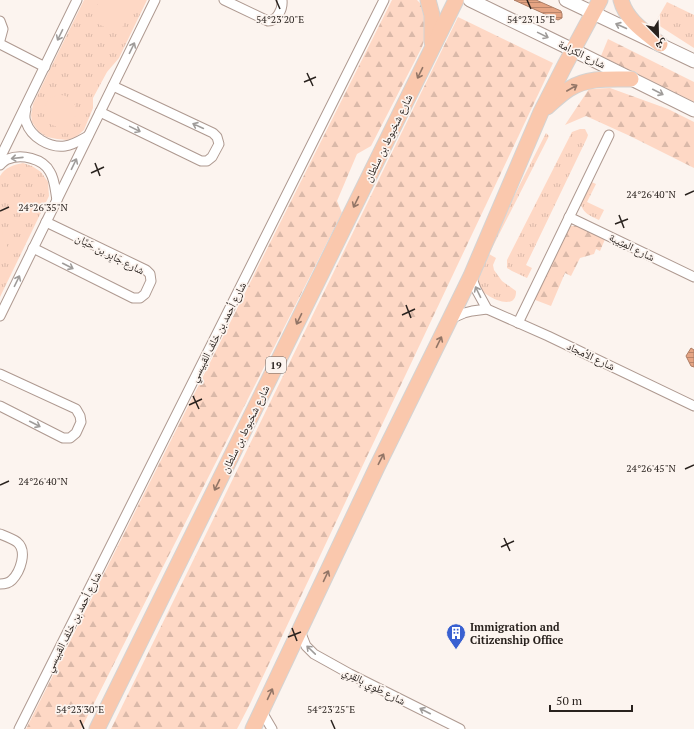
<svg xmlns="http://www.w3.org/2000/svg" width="694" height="729" viewBox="0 0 694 729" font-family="'PT Serif','Noto Naskh Arabic',serif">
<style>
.grass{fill:url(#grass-tufts)}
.forest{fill:url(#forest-firs)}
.pitch{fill:#fed8c5}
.water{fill:url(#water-rules);stroke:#ad7d65}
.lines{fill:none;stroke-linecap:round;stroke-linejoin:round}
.minor-casing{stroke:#ae9990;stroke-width:11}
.secondary-casing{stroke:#ae9990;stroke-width:15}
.primary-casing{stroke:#d4d3d2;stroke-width:17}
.minor{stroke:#fff;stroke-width:9}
.secondary{stroke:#fff;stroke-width:13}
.primary{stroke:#fac8ad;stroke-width:15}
.oneway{stroke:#9f9c9a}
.oneway2{stroke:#927566}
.ticks{fill:none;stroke:#29221e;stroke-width:1.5}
.labels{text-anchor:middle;stroke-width:3.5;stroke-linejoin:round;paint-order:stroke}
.shield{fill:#fcf4ef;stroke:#68615d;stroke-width:1}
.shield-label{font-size:10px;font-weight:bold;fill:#29221e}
.street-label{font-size:11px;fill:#29221e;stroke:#fcf4ef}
.poi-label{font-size:11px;font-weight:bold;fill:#29221e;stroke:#fcf4ef;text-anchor:start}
.ticks-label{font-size:10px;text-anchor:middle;fill:#29221e;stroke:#fcf4ef;stroke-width:3.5;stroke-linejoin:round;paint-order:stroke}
</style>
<defs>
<pattern id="grass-tufts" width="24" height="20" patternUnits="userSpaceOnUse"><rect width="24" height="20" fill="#fed8c5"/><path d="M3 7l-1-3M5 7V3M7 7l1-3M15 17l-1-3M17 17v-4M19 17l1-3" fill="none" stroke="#dab9a9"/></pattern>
<pattern id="forest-firs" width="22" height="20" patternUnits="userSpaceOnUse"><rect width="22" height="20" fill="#fed8c5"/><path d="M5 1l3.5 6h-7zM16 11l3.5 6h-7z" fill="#dab9a9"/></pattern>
<pattern id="water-rules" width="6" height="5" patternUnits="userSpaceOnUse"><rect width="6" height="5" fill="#e5a483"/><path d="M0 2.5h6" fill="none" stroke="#ba856b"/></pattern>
</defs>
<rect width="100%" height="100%" fill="#fcf4ef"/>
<g class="grass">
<polygon points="84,0 147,0 119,58 107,72 93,98 93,108 84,130 76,137 67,140 57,139 47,137 38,131 32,122 31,115 33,104"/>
<polygon points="667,2 694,15 694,48 655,23"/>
<polygon points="580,129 585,129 588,135 587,138 526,265 532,268 527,278 512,271 507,268 507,260 572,132"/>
<path d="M546,133L549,136L489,254L496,258L493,265L494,270L502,281L516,291C517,315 478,294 476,282C475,278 477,273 477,269Z"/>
<path d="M23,163L32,166L41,172L48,182L49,196L0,297V176C5,167 14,165 23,163Z"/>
<path d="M587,180L596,184L587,202L604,210L599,220C587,214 584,214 579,200Z"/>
</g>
<g class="forest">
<polygon points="392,0 417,0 426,9 429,24 422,47 371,146 357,154 337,201 342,213 81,729 26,729"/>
<polygon points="458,17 553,63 250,704 237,729 111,729"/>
<polygon points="608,39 694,82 694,102 601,56"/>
<polygon points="610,88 668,109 694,122 694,168 630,136 586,116 565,125 589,89"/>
<polygon points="571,226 580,226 606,237 600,251 596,249 594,254 580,258 571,276 565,273 551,306 530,298 564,230"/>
</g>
<g class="pitch">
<polygon points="100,0 136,0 119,34 90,20"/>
<circle cx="60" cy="111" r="16"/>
<polygon points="0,227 12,259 0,264"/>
</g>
<g class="water">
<polygon points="514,0 536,0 561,11 562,14 562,18 558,20"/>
<polygon points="691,348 694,350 694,367 691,366 686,356"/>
</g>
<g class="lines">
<defs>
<g id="minor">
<path d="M224,0L268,21C277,21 283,9 282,0"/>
<polyline points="0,21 3,29 0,40"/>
<polyline points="0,44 45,67"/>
<path d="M26,109C25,113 24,118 26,122C31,137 49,148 65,146C73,145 81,140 88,136"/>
<polyline points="100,112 201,161 207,161 212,157 219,144 217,137 213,133 113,86"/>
<polyline points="0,158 77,0"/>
<path d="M0,165C2,163 5,160 8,159C21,154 43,158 50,172C55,180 55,190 57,200"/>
<polyline points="569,217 694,277"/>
<polyline points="33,248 133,298 140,298 145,294 151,281 150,274 146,270 46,222"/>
<polyline points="471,276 476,289 487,309"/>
<polyline points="0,316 155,0"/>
<polyline points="450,319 464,313 472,311 487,309 548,336 694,406"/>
<polyline points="518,323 609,135"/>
<polyline points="0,374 76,409 80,416 81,422 76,433 70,438 63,438 0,406"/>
<path d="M0,534C5,536 13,539 17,542C28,551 20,572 12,580C9,583 4,584 0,584"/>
<polyline points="300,631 306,646 314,654 350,674 460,729"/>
<polyline points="262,712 272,729"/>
<polyline points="19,729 384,0"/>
</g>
<g id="secondary">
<polyline points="470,0 573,50 694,110"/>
<polyline points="566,0 694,61"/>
</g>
<g id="primary">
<polyline points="428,0 432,15 432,42"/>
<path d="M621,0C626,20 645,32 660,44"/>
<path d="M547,107C554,101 561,94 569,89C588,77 610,79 631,79"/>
<polyline points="97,729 456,0"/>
<polyline points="253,729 377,467 450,319 471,276 541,112 565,65 600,0"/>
</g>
</defs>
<use href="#minor" class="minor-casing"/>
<use href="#secondary" class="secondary-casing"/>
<use href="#primary" class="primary-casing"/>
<use href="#minor" class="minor"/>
<use href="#secondary" class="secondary"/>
<use href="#primary" class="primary"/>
</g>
<defs><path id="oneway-shaft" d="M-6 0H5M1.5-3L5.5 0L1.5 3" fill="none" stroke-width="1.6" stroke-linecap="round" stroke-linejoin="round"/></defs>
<g class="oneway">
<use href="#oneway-shaft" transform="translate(621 26) rotate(-156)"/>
<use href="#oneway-shaft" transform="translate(60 35) rotate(116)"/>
<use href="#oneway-shaft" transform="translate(543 35) rotate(26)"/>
<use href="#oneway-shaft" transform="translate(132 48) rotate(-64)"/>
<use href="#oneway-shaft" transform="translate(658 92) rotate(27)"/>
<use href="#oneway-shaft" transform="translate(198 126) rotate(-155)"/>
<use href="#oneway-shaft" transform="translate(135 129) rotate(26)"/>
<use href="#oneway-shaft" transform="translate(17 158) rotate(174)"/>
<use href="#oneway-shaft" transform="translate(74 164) rotate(-64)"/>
<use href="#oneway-shaft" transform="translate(68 266) rotate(27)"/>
<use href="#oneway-shaft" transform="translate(17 281) rotate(-64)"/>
<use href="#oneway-shaft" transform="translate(478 292) rotate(-116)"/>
<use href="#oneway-shaft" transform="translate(35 424) rotate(27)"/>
<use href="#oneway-shaft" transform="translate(311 650) rotate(-136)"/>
<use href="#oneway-shaft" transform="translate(425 711) rotate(-153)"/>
</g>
<g class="oneway2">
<use href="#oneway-shaft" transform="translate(420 73) rotate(116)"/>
<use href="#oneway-shaft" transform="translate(572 88) rotate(-30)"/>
<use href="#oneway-shaft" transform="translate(356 202) rotate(116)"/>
<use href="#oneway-shaft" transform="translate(299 319) rotate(116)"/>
<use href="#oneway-shaft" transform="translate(439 342) rotate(-64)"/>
<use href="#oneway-shaft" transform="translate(381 459) rotate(-63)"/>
<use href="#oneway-shaft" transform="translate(217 485) rotate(116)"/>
<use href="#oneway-shaft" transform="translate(326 576) rotate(-65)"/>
<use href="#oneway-shaft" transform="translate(270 694) rotate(-65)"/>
</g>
<path class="ticks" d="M276,0L280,9M527,0L531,9M307,73L313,86M304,82L316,77M95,163L100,176M91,173L104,167M685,195L694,191M0,211L9,207M619,215L624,228M615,224L628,219M406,305L411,318M402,315L415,309M193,396L199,409M189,405L202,399M685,469L694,465M0,485L9,481M504,538L510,551M501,547L514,541M292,628L297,641M288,637L301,632M80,720L84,729M331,720L335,729"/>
<defs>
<symbol id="building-pin" viewBox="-11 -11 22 30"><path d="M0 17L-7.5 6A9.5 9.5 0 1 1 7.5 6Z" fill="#3960d1" stroke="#fcf4ef"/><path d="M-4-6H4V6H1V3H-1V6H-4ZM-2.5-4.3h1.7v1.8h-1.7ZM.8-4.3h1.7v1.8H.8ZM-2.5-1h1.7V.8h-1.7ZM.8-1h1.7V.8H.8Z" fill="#fff"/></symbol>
</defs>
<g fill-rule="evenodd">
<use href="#building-pin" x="445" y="622" width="22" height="30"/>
</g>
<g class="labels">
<rect class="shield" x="266" y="357" width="20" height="16" rx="3"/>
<g class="shield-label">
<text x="276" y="369">19</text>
</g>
<g class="street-label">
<text transform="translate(582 54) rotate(26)" y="4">شارع الكرامة</text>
<text transform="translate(388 138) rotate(-64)" y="4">شارع شخبوط بن سلطان</text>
<text transform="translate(632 247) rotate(26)" y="4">شارع المِثِيبة</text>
<text transform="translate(110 254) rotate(27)" y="4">شارع جَابِر بن حَيَّان</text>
<text transform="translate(218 332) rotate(-63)" y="4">شارع أحمد بن خلف القبيسي</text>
<text transform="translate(591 356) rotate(25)" y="4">شارع الأمجاد</text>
<text transform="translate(245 429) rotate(-64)" y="4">شارع شخبوط بن سلطان</text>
<text transform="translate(73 622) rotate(-63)" y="4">شارع أحمد بن خلف القبيسي</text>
<text transform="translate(374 686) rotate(27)" y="4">شارع طَوِي بِالقِرِي</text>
</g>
<g class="poi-label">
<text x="470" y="631">Immigration and<tspan x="470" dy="13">Citizenship Office</tspan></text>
</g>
</g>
<g class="ticks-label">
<text x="280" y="23">54°23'20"E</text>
<text x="531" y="23">54°23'15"E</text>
<text x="651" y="198">24°26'40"N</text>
<text x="43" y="211">24°26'35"N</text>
<text x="651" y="472">24°26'45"N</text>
<text x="43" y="485">24°26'40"N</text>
<text x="80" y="713">54°23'30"E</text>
<text x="331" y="713">54°23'25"E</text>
</g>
<g transform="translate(658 36) rotate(157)" stroke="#fcf4ef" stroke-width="3" paint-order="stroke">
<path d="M0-3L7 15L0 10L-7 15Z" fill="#29221e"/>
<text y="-6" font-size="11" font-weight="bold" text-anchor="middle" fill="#29221e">ش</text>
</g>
<path d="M550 705v6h82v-6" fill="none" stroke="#29221e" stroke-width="2"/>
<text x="556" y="705" font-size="12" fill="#29221e" stroke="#fcf4ef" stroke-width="3" paint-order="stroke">50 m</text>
</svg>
